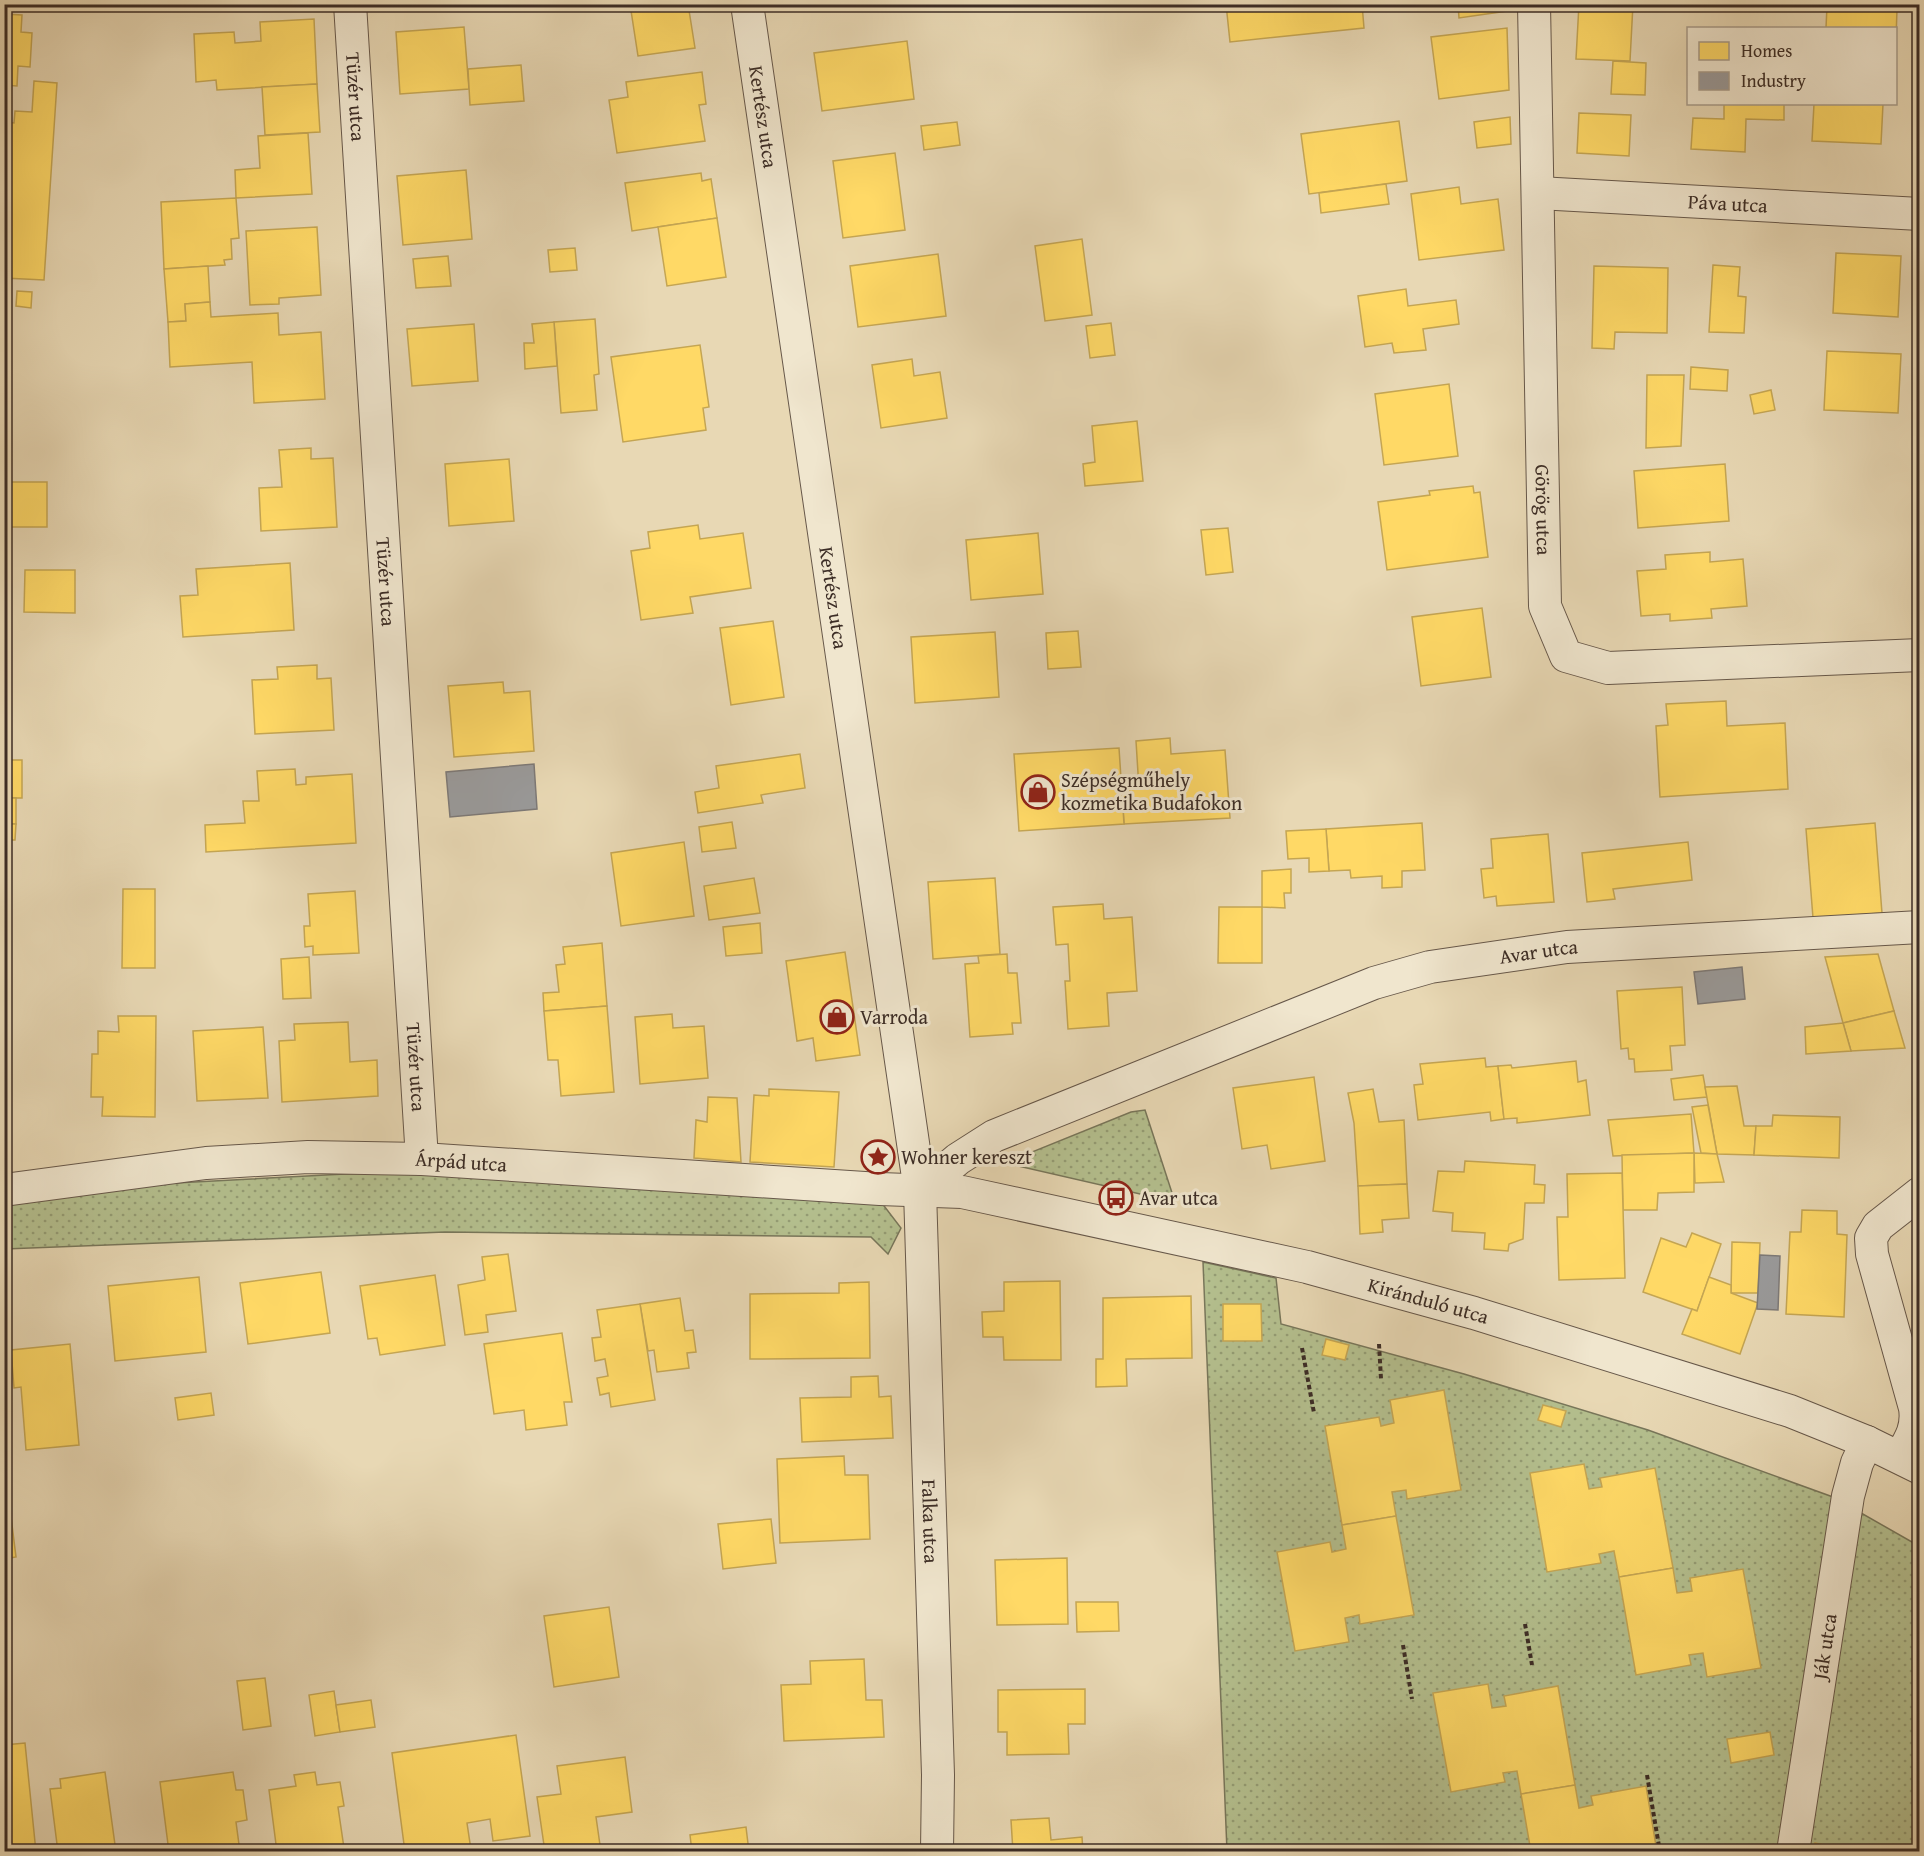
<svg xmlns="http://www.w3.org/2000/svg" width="1924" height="1856" viewBox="0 0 1924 1856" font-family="'Gentium Book Plus',serif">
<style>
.green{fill:url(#green-dots);stroke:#78765a;stroke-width:1.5}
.homes{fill:#ffd966;stroke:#c4a553;stroke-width:1.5}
.industry{fill:#999;stroke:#7d7976;stroke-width:1.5}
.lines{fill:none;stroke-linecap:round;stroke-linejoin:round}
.minor-casing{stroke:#67584a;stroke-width:34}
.path{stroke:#3c2d26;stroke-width:4;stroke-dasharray:4.5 3;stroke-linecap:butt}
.minor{stroke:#f0e6ce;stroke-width:32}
.labels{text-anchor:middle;stroke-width:6;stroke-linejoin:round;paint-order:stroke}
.street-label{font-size:20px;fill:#3c2d26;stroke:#f0e6ce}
.poi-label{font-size:20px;fill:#3c2d26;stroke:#f0e6ce;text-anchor:start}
</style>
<defs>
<pattern id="green-dots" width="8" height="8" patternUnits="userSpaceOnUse" patternTransform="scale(1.5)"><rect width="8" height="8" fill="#b4bf8e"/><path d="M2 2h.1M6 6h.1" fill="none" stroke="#949c74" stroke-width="1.8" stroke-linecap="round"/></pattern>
</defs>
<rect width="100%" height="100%" fill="#e8d8b4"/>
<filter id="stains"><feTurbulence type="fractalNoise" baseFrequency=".00333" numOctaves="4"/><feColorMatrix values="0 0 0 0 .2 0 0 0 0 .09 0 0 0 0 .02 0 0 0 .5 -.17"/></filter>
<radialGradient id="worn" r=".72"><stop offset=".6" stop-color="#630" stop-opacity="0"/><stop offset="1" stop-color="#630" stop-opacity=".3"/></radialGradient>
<g class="green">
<polygon points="1145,1110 1175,1202 1005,1163 1131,1112"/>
<polygon points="422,1170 878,1198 901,1228 888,1254 871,1237 445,1232 5,1249 4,1197 138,1185"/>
<polygon points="1203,1262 1276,1278 1281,1324 1464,1374 1648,1430 1833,1497 1919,1546 1919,1851 1227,1851"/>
</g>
<g class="homes">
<polygon points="630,4 688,4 695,48 638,56"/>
<polygon points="1226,4 1362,4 1364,28 1230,42"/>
<polygon points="1458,4 1506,4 1507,11 1459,18"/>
<polygon points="1579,4 1633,4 1630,61 1576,59"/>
<polygon points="1827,6 1897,9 1896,40 1896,28 1826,28"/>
<polygon points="4,14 22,15 21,32 32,33 30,67 18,66 17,86 4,85"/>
<polygon points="314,19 317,84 217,90 216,80 196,82 194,34 234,32 235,43 261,41 260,22"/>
<polygon points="464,27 469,89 400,94 396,32"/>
<polygon points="1507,28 1509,90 1439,99 1431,37"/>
<polygon points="907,41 914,99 822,111 814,53"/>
<polygon points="1613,61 1646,63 1645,95 1611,94"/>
<polygon points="521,65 524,101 470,105 468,69"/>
<polygon points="702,72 706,104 699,105 705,141 617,153 609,100 628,97 626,82"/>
<polygon points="34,81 57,83 44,280 4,278 4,122 14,123 15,111 32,112"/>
<polygon points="317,84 320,132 265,135 262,87"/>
<polygon points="1724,104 1784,104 1784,120 1746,119 1745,152 1691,149 1693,118 1724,119"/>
<polygon points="1814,104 1883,104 1881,144 1812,141"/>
<polygon points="1579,113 1631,115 1629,156 1577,153"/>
<polygon points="1510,117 1511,144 1477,148 1474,122"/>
<polygon points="1399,121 1407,181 1309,194 1301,134"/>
<polygon points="957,122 960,145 924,150 921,126"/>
<polygon points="308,133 312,194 236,198 235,170 260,168 258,136"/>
<polygon points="895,153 905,230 843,238 833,161"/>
<polygon points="466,170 472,239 403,245 397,176"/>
<polygon points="701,173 702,181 711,179 717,218 632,231 625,183"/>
<polygon points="1386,184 1389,204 1321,213 1319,193"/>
<polygon points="1459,187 1461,204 1498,199 1504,250 1419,260 1411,194"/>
<polygon points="236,198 239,238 231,239 232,259 224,260 225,265 164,269 161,202"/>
<polygon points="717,218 726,277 667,286 658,227"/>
<polygon points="317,227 321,295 279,298 279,304 250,305 246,231"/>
<polygon points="1082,239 1092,315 1045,321 1035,246"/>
<polygon points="575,248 577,270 550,272 548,250"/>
<polygon points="1836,253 1901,256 1898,317 1833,313"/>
<polygon points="938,254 946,316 858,327 850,266"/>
<polygon points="448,256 451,286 416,288 413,259"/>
<polygon points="1713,265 1740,267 1738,296 1746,297 1744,333 1709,332"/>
<polygon points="208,266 210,302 185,304 186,321 168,322 164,269"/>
<polygon points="1594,266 1668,268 1667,333 1615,332 1614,349 1592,348"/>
<polygon points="1406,289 1408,306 1456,300 1459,324 1423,329 1426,350 1394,353 1392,343 1365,347 1358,296"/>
<polygon points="17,291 32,292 31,308 16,306"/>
<polygon points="210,302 211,317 278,313 279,335 321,332 325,399 254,403 252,362 170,367 168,322 186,321 185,304"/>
<polygon points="595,319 599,374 594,375 597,410 561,413 554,322"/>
<polygon points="554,322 557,366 525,369 524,343 534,343 532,324"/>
<polygon points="1111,323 1115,355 1090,358 1086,326"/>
<polygon points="474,324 478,381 412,386 407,329"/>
<polygon points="700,345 709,407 703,408 706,430 623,442 611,357"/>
<rect x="4" y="346" width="6" height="49"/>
<polygon points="1827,351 1901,354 1898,413 1824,410"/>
<polygon points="912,359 914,376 940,372 947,418 881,428 872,365"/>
<polygon points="1691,367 1728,370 1727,391 1690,389"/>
<polygon points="1647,375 1684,375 1681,446 1646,448"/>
<polygon points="1449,384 1458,456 1384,465 1375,394"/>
<polygon points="1771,390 1775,410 1754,414 1750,395"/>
<rect x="4" y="404" width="6" height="61"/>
<polygon points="1137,421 1143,481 1085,486 1083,464 1095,462 1092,426"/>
<polygon points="311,448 311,459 333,458 337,527 261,531 259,488 282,487 279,450"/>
<polygon points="509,459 514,521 449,526 445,464"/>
<polygon points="1725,464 1729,521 1638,528 1634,471"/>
<polygon points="4,465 10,465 9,527 4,527"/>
<rect x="9" y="482" width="38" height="45"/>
<polygon points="1473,486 1474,493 1480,492 1488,557 1387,570 1378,502 1430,495 1429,491"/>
<polygon points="698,525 700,539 743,533 751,588 690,597 693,613 641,620 631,551 650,548 648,532"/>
<polygon points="1228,528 1233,572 1206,575 1201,530"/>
<polygon points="1038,533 1043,594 971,600 966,540"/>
<polygon points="1710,552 1710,562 1743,559 1747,606 1711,609 1712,618 1670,621 1670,614 1641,616 1637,571 1666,569 1665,555"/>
<polygon points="290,563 294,630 183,637 180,596 198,595 196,569"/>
<polygon points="25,570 75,570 75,613 24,612"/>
<polygon points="1482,608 1491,677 1421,686 1412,617"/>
<polygon points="773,621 784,697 731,705 720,628"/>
<polygon points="1078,631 1081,667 1048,669 1046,633"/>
<polygon points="995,632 999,697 915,703 911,637"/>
<polygon points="317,665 317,679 331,678 334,730 255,734 252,680 278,679 277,667"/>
<polygon points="503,682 504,693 530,691 534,751 454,757 448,686"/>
<polygon points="1726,701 1727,726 1785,723 1788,789 1660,797 1656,726 1668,725 1666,704"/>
<polygon points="1170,738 1171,754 1225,750 1230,818 1124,824 1122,790 1139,789 1136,741"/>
<polygon points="1119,748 1124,824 1019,831 1014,754"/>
<polygon points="800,754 805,788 761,795 763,803 698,813 695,792 719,788 716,766"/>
<rect x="4" y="760" width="18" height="38"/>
<polygon points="295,769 296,785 306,784 306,777 352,774 356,843 206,852 205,825 245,823 243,801 259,801 257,771"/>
<rect x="4" y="798" width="12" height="26"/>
<polygon points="732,822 736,848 702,852 699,827"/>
<polygon points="1422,823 1425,870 1402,871 1402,887 1382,888 1382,876 1351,878 1350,870 1329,871 1326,829"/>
<polygon points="1875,823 1882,913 1813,918 1806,829"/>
<polygon points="4,824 16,824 15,840 4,840"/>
<polygon points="1326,829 1329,871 1309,872 1309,858 1288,859 1286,831"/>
<polygon points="1548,834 1554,902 1497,906 1496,896 1484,898 1481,869 1493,868 1491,839"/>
<polygon points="684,842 694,916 621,926 611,853"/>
<polygon points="1688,842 1692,880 1613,889 1615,899 1587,902 1582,853"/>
<polygon points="1291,869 1291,893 1284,893 1285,908 1262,907 1262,871"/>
<polygon points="754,878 760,913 709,920 704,886"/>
<polygon points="995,878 1000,954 933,959 928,882"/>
<polygon points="123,889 155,889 155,968 122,968"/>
<polygon points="355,891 359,953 313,955 313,946 305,947 304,926 310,926 308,894"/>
<polygon points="1103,904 1104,919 1132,917 1137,991 1107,993 1109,1026 1068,1029 1065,981 1070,981 1068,944 1056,945 1053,907"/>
<polygon points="1219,907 1262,907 1262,963 1218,963"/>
<polygon points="760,923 762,953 726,956 723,927"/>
<polygon points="602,943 607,1006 544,1011 543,993 559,992 556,965 565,964 563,947"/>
<polygon points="845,952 860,1055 816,1061 813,1038 797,1041 786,961"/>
<polygon points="1007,954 1008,973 1017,973 1021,1023 1012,1023 1013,1034 970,1037 965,964 979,963 978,956"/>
<polygon points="1878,954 1894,1011 1843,1023 1825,957"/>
<polygon points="309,957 311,998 283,999 281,959"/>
<polygon points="1682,987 1685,1045 1670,1046 1672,1070 1635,1072 1634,1059 1629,1059 1628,1048 1621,1049 1617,991"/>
<polygon points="607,1006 614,1092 561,1096 558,1060 548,1060 544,1011"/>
<polygon points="1894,1011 1905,1048 1851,1051 1843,1023"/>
<polygon points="672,1014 673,1028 704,1026 708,1078 640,1084 635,1017"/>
<polygon points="118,1016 156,1016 155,1117 102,1116 103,1097 91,1097 92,1054 98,1054 98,1031 119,1032"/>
<polygon points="348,1022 350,1062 377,1060 378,1096 282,1102 279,1041 295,1040 294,1024"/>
<polygon points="1843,1023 1851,1051 1806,1054 1805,1027"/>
<polygon points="263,1027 268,1098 197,1101 193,1031"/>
<polygon points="1485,1058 1486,1067 1498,1066 1504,1119 1491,1121 1490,1112 1418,1120 1414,1085 1423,1084 1420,1064"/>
<polygon points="1576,1061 1578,1082 1586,1080 1590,1115 1517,1123 1517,1118 1504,1119 1498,1066 1511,1065 1512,1068"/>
<polygon points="1703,1075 1707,1097 1674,1100 1671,1079"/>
<polygon points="1314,1077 1325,1161 1271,1169 1267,1145 1242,1149 1233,1088"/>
<polygon points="1737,1086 1744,1126 1756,1126 1754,1155 1717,1154 1705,1087"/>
<polygon points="769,1089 839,1092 834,1167 750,1162 754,1095 769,1096"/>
<polygon points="1373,1089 1379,1122 1404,1120 1407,1184 1358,1186 1354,1123 1348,1093"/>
<polygon points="708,1097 737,1098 741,1162 694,1158 696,1120 707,1122"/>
<polygon points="1708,1105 1717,1154 1701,1153 1692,1107"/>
<polygon points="1691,1114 1694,1153 1613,1156 1608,1120"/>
<polygon points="1773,1115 1840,1117 1839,1158 1754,1155 1756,1126 1772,1126"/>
<polygon points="1694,1153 1717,1154 1724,1182 1695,1183"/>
<polygon points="1694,1153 1694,1192 1658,1193 1657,1210 1623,1210 1622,1155"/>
<polygon points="1465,1161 1535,1165 1534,1184 1545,1185 1544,1203 1525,1203 1523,1239 1509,1244 1508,1251 1484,1249 1485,1233 1452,1231 1453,1213 1433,1211 1438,1171 1464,1172"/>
<polygon points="1622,1173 1625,1278 1559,1280 1557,1217 1568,1217 1567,1174"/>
<polygon points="1407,1184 1409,1218 1382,1220 1383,1232 1360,1234 1358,1186"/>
<polygon points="1802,1210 1837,1211 1837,1234 1847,1235 1844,1317 1786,1314 1790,1232 1801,1232"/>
<polygon points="1692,1233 1721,1244 1697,1311 1643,1292 1661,1238 1686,1247"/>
<polygon points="1732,1242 1760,1243 1758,1293 1731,1293"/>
<polygon points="508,1254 516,1311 486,1315 488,1332 465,1335 458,1285 485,1280 482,1257"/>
<polygon points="321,1272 330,1333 248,1344 240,1283"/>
<polygon points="435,1275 445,1345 380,1355 377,1338 368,1339 360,1286"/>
<polygon points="199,1277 206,1352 115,1361 108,1286"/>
<polygon points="1709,1277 1731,1285 1731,1293 1758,1303 1740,1354 1682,1334 1692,1309 1697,1311"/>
<polygon points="1060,1281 1061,1360 1004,1360 1003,1337 983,1337 982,1312 1004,1311 1004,1282"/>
<polygon points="869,1282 870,1358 750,1359 750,1294 839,1293 839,1283"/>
<polygon points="1191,1296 1192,1358 1126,1359 1127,1386 1096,1387 1096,1359 1103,1359 1103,1298"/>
<polygon points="680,1298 685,1331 693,1330 696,1352 687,1353 689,1368 657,1372 654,1350 648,1351 640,1304"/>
<polygon points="640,1304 655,1400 611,1407 609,1393 600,1395 597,1378 608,1376 605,1359 595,1361 592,1338 601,1337 597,1310"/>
<polygon points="1223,1304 1261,1304 1262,1341 1223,1341"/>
<polygon points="562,1333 572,1402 564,1402 567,1425 526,1430 524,1410 494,1414 484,1344"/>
<polygon points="1326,1339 1349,1345 1345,1360 1322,1355"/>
<polygon points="70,1344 79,1445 26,1450 21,1387 14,1388 11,1350"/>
<polygon points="878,1376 879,1397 891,1396 893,1438 802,1442 800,1398 851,1397 851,1377"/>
<polygon points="1444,1390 1461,1490 1407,1499 1406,1490 1392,1492 1396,1516 1342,1525 1325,1426 1379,1417 1381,1426 1394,1423 1390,1400"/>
<polygon points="211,1393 214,1415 178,1420 175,1398"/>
<polygon points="1543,1405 1566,1411 1561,1427 1538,1420"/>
<polygon points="844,1456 845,1475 868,1475 870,1539 780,1543 777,1459"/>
<polygon points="1584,1464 1589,1489 1602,1487 1600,1478 1655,1468 1673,1568 1619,1577 1614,1551 1599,1554 1601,1563 1547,1572 1530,1473"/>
<polygon points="4,1485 7,1485 16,1557 4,1559"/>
<polygon points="1396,1516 1414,1615 1360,1624 1359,1615 1345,1618 1349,1642 1295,1651 1277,1552 1330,1542 1332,1552 1346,1549 1342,1525"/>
<polygon points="771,1519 776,1563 723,1569 718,1524"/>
<polygon points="1067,1558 1068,1624 997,1625 995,1560"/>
<polygon points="1673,1568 1677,1593 1692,1591 1690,1578 1743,1569 1761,1668 1707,1677 1703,1653 1689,1655 1691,1665 1636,1675 1619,1577"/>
<polygon points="1076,1602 1118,1602 1119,1631 1077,1632"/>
<polygon points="609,1607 619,1677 554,1687 544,1616"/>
<polygon points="864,1659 866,1700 882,1700 884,1737 784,1741 781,1685 811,1684 810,1661"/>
<polygon points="265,1678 271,1726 243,1730 237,1681"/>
<polygon points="1488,1684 1492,1708 1506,1706 1504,1696 1558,1686 1575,1785 1521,1794 1517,1771 1503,1773 1505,1782 1451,1792 1433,1693"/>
<polygon points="1085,1689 1085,1724 1068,1724 1069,1754 1007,1755 1007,1732 998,1732 998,1690"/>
<polygon points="334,1691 340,1732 315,1736 309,1695"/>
<polygon points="371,1700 375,1727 340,1732 336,1705"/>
<polygon points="1770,1732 1774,1755 1731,1763 1727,1739"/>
<polygon points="516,1735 530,1836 493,1841 490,1819 467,1823 471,1850 459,1852 405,1852 392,1753"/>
<polygon points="25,1743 36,1852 4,1852 4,1745"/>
<polygon points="625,1757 632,1812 596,1817 601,1852 545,1852 537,1797 561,1794 557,1766"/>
<polygon points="105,1772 116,1852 58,1852 50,1789 61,1788 60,1779"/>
<polygon points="233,1772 236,1790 243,1790 247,1820 236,1822 240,1852 169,1852 160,1782"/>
<polygon points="315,1772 317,1785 340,1782 344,1806 338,1807 344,1848 329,1850 329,1852 277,1852 269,1790 296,1786 294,1775"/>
<polygon points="1575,1785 1579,1808 1593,1805 1591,1796 1646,1786 1657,1852 1531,1852 1521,1794"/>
<polygon points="1049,1818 1051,1840 1082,1837 1083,1852 1013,1852 1011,1820"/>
<polygon points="746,1827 749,1852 692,1852 690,1835"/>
<polygon points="1815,1843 1829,1846 1828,1852 1814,1852"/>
</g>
<g class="industry">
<polygon points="534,764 537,809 450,817 446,772"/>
<polygon points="1742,967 1745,999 1698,1004 1694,972"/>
<polygon points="1760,1255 1780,1256 1778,1310 1757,1309"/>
</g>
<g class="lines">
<defs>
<g id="minor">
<path id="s1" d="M350,4L422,1159"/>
<path id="s2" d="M747,4L920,1191L938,1775L937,1852"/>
<path id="s3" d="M1534,4L1545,606L1566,656L1608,668L1920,655"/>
<path id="s4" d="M1538,193L1920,214"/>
<path id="s5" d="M4,1190L206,1163L308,1157L422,1159L880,1189L962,1192L1307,1267L1474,1313L1790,1411L1867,1442L1920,1468"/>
<path id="s6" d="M920,1191L958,1159L994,1136L1374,983L1430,967L1567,947L1920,927"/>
<path d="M1900,1457C1910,1440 1918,1428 1915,1408L1872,1254L1871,1238L1878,1226L1920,1193"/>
<path id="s7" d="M1793,1852L1848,1496L1857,1463L1867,1442"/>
</g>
</defs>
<use href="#minor" class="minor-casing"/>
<g class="path">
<polyline points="1379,1344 1381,1379"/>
<polyline points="1302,1348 1314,1413"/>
<polyline points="1525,1624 1532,1665"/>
<polyline points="1403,1645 1412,1699"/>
<polyline points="1647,1775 1660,1852"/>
</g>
<use href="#minor" class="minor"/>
</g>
<defs>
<symbol id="shop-ring" viewBox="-11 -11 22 22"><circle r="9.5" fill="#f0e6ce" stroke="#8f2418" stroke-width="1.5"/><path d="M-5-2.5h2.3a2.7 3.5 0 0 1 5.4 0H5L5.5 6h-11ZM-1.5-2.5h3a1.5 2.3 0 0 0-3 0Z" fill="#8f2418"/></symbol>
<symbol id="sight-ring" viewBox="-11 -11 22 22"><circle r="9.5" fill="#f0e6ce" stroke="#8f2418" stroke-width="1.5"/><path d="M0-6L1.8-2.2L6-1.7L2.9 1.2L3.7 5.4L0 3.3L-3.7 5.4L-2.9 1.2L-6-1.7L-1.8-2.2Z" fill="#8f2418"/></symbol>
<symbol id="bus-ring" viewBox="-11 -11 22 22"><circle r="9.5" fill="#f0e6ce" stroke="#8f2418" stroke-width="1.5"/><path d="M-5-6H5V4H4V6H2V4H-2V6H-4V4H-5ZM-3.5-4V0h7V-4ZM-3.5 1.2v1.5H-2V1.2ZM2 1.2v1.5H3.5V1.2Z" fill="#8f2418"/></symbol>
</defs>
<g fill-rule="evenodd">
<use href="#shop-ring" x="1019" y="773" width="38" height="38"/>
<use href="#shop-ring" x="818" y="998" width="38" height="38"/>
<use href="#sight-ring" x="859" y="1138" width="38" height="38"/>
<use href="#bus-ring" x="1097" y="1179" width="38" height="38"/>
</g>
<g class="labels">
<g class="street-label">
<text dy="7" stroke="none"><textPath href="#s1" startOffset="93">Tüzér utca</textPath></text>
<text dy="7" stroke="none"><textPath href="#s2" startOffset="114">Kertész utca</textPath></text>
<text dy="7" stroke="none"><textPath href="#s4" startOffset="190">Páva utca</textPath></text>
<text dy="7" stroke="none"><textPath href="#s3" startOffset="506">Görög utca</textPath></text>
<text dy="7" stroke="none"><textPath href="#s1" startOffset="579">Tüzér utca</textPath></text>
<text dy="7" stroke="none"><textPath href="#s2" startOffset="600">Kertész utca</textPath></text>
<text dy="7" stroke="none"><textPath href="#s6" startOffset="670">Avar utca</textPath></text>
<text dy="7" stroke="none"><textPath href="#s1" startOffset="1065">Tüzér utca</textPath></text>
<text dy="7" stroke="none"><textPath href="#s5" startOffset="459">Árpád utca</textPath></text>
<text dy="7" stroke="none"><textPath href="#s5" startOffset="1440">Kiránduló utca</textPath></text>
<text dy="7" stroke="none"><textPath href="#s2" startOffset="1530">Falka utca</textPath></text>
<text dy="7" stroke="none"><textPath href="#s7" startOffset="208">Ják utca</textPath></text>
</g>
<g class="poi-label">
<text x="1061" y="787">Szépségműhely<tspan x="1061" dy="23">kozmetika Budafokon</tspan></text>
<text x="860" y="1024">Varroda</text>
<text x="901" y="1164">Wohner kereszt</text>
<text x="1139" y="1205">Avar utca</text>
</g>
</g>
<rect width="1924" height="1856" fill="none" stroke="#e8d8b4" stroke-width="24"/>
<rect x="6" y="6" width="1912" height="1844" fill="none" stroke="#3c2d26" stroke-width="3"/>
<rect x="12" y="12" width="1900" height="1832" fill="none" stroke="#3c2d26" stroke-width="1.5"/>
<rect x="1687" y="27" width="210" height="78" fill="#f0e6ce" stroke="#a89c8b" stroke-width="1.5"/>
<rect x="1699" y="42" width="30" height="18" fill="#ffd966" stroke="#a89c8b" stroke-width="1.5"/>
<text x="1741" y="57" font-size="18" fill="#3c2d26">Homes</text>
<rect x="1699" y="72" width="30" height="18" fill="#999999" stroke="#a89c8b" stroke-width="1.5"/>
<text x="1741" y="87" font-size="18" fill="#3c2d26">Industry</text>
<rect width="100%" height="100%" filter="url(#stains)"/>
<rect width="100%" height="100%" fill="url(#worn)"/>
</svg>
